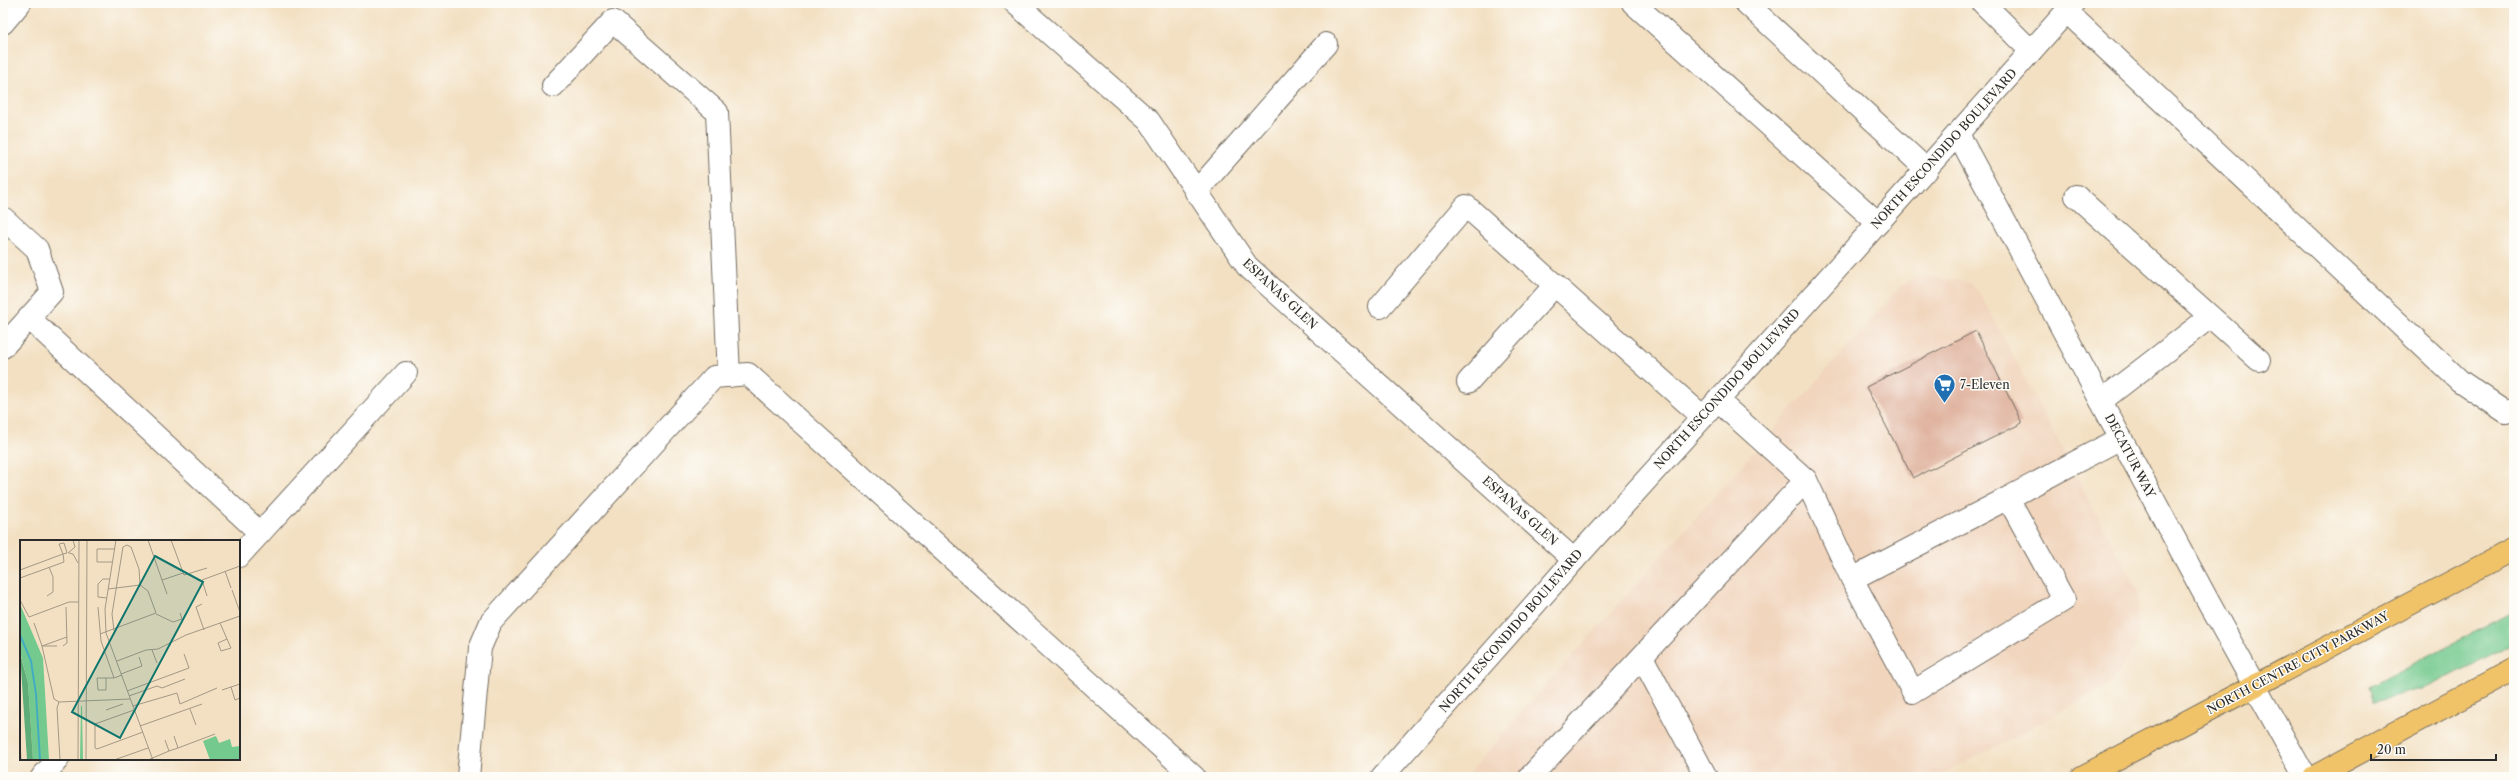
<svg xmlns="http://www.w3.org/2000/svg" width="2517" height="780" viewBox="0 0 2517 780" font-family="'Libre Caslon Text',serif">
<style>
.built{fill:#f1d5bd}
.green{fill:#73c98e;stroke:#4f7a5c}
.building{fill:#ddac96}
.lines{fill:none;stroke-linecap:round;stroke-linejoin:round}
.service-casing{stroke:#716a60;stroke-width:24}
.minor-casing{stroke:#716a60;stroke-width:24}
.tertiary-casing{stroke:#716a60;stroke-width:24}
.trunk-casing{stroke:#716a60;stroke-width:24}
.service{stroke:#fff;stroke-width:22}
.minor{stroke:#fff;stroke-width:22}
.tertiary{stroke:#fff;stroke-width:22}
.trunk{stroke:#f1c369;stroke-width:22}
.labels{text-anchor:middle;stroke-width:3;stroke-linejoin:round;paint-order:stroke}
.street-label{font-size:12px;fill:#2b2b2b;stroke:#fdfcf7}
.poi-label{font-size:12px;fill:#2b2b2b;stroke:#fdfcf7;text-anchor:start}
.inset-river{fill:none;stroke:#42adc0;stroke-width:2}
.inset-road{fill:none;stroke:#a39886;stroke-width:1}
.view{fill:#0f766e;fill-opacity:0.15;stroke:#0f766e;stroke-width:2}
.inset-edge{fill:none;stroke:#2b2b2b;stroke-width:2}
</style>
<rect width="100%" height="100%" fill="#fdfcf7"/>
<filter id="ink" filterUnits="userSpaceOnUse"><feTurbulence type="fractalNoise" baseFrequency=".025" numOctaves="2"/><feDisplacementMap in="SourceGraphic" scale="8" xChannelSelector="R" yChannelSelector="G"/><feConvolveMatrix kernelMatrix="1 2 1 2 8 2 1 2 1" color-interpolation-filters="sRGB"/></filter>
<filter id="wash" filterUnits="userSpaceOnUse"><feTurbulence type="fractalNoise" baseFrequency=".012" numOctaves="4" result="noise"/><feDisplacementMap in="SourceGraphic" scale="16" xChannelSelector="R" yChannelSelector="G"/><feGaussianBlur stdDeviation="0.9" result="paint"/><feColorMatrix in="noise" values="0 0 0 0 0 0 0 0 0 0 0 0 0 0 0 0 0 1.4 0 .05"/><feComposite in="paint" operator="in"/></filter>
<g filter="url(#wash)">
<rect width="100%" height="100%" fill="#f3e0c2"/>
<polygon class="built" points="1921,275 1972,283 1987,306 2138,593 2138,633 2134,651 2109,684 2019,735 1936,777 1465,777 1903,284"/>
<polygon class="green" points="2514,611 2514,643 2430,686 2374,702 2369,687"/>
<g id="blocks">
<polygon class="building" points="1976,331 2022,423 1913,478 1866,387"/>
</g>
</g>
<g filter="url(#ink)">
<use href="#blocks" fill-opacity="0" stroke="#716a60" stroke-width="1"/>
<g class="lines">
<defs>
<g id="service">
<polyline points="1633,3 1878,223"/>
<polyline points="1746,3 1927,170"/>
<polyline points="1983,3 2031,51"/>
<polyline points="3,23 20,3"/>
<polyline points="553,86 613,21 717,112 729,376"/>
<polyline points="1196,192 1326,44"/>
<polyline points="2076,196 2259,360"/>
<polyline points="3,218 37,249 52,292 3,347"/>
<polyline points="1380,307 1466,206 1703,417"/>
<polyline points="29,318 260,533 239,556"/>
<polyline points="1468,382 1555,285"/>
<polyline points="2101,401 2210,317"/>
<polyline points="1806,480 1852,579 1913,692 2064,600 2008,498 1852,579"/>
<polyline points="2008,498 2121,438"/>
<polyline points="260,533 406,373"/>
<polyline points="1642,657 1706,777"/>
<polyline points="42,777 58,759"/>
<polyline points="468,777 480,648 491,622 714,377 748,374 1194,777"/>
<polyline points="1530,777 1806,480 1717,400"/>
</g>
<g id="minor">
<polyline points="1015,3 1149,121 1247,266 1574,560"/>
<polyline points="2066,11 2460,381 2506,412 2514,408"/>
</g>
<g id="tertiary">
<polyline points="1958,134 2209,603 2305,777"/>
<polyline points="1382,777 1574,560 1878,223 2074,3"/>
</g>
<g id="trunk">
<polyline points="2082,777 2514,549"/>
<polyline points="2314,777 2514,669"/>
</g>
</defs>
<use href="#service" class="service-casing"/>
<use href="#minor" class="minor-casing"/>
<use href="#tertiary" class="tertiary-casing"/>
<use href="#trunk" class="trunk-casing"/>
<use href="#service" class="service"/>
<use href="#minor" class="minor"/>
<use href="#tertiary" class="tertiary"/>
<use href="#trunk" class="trunk"/>
</g>
</g>
<defs>
<symbol id="supermarket-pin" viewBox="-11 -11 22 30"><path d="M0 17L-7.5 6A9.5 9.5 0 1 1 7.5 6Z" fill="#1f6fb2" stroke="#fdfcf7"/><path d="M-6-5.5h2.5l.6 2H6L4.5 2H-2.5L-4.4-4H-6ZM-1.5 3.2a1.3 1.3 0 1 0 .1 0ZM3 3.2a1.3 1.3 0 1 0 .1 0Z" fill="#fff"/></symbol>
</defs>
<g fill-rule="evenodd">
<use href="#supermarket-pin" x="1932" y="372" width="25" height="34"/>
</g>
<g class="labels">
<g class="street-label">
<text transform="translate(1944 149) rotate(-48)" y="4">NORTH ESCONDIDO BOULEVARD</text>
<text transform="translate(1280 294) rotate(43)" y="4">ESPANAS GLEN</text>
<text transform="translate(1727 389) rotate(-48)" y="4">NORTH ESCONDIDO BOULEVARD</text>
<text transform="translate(2130 456) rotate(62)" y="4">DECATUR WAY</text>
<text transform="translate(1520 511) rotate(42)" y="4">ESPANAS GLEN</text>
<text transform="translate(1511 631) rotate(-49)" y="4">NORTH ESCONDIDO BOULEVARD</text>
<text transform="translate(2298 663) rotate(-28)" y="4">NORTH CENTRE CITY PARKWAY</text>
</g>
<g class="poi-label">
<text x="1960" y="389">7-Eleven</text>
</g>
</g>
<g transform="translate(20 540)">
<rect width="220" height="220" fill="#f3e0c2"/>
<path d="M0,64L23,118L29,220H13L8,143L0,112ZM61,166H62L63,220H60ZM196,196L199,203L210,199L212,207L220,206V220H190L183,201Z" fill="#73c98e"/>
<path d="M0,113L8,143L13,220H7Z" fill="#5ead79"/>
<path class="inset-river" d="M0,95L11,121L16,154L20,220"/>
<path class="inset-road" d="M96,0L85,69L86,93L133,220M128,0L142,40L163,33M151,0L164,35L187,28M48,13L55,7L53,0M49,13L53,14L58,23M92,22H77V9H95M0,30L43,14L47,13L44,3L39,4L43,14L44,22L0,38M205,31L211,48M142,40L147,54M212,50L220,72M27,56L33,52V37L29,27M187,56L182,40L220,26M87,58L78,57V44L83,39H90M0,60L9,77L49,62H59M182,64L176,67L184,90M78,67L81,101L94,138L102,135M136,74L153,82L162,79L160,73M14,83L22,106H37M200,83L207,99L198,103L201,111L211,108L207,99M94,91L92,74L103,7L107,5L111,7L119,29L120,45M80,94L136,73L128,51L120,45L88,49M47,97L22,106L34,159L39,162L110,159M43,106L47,103L46,67M132,110L137,123M97,121L126,110L138,109L166,95L220,76M101,134L122,126L119,117M86,138V150H78L77,138H94M211,147L215,160L220,158M202,150L220,144M107,151L169,128L164,114M109,156L137,146L142,148L165,139M39,162L37,168L40,220M113,166L157,153L160,164L197,148M170,169L176,185M86,170L103,164M114,170L75,184V208L77,209L123,192M120,186L182,164M0,199L1,220M158,208L195,194M149,211L158,208L154,196M58,220L59,0M66,220L67,0M94,220L128,208M128,220L149,211L145,200"/>
<path class="view" d="M135,16L183,42L100,198L52,172Z"/>
<rect width="220" height="220" class="inset-edge"/>
</g>
<rect width="2517" height="780" fill="none" stroke="#fdfcf7" stroke-width="16"/>
<path d="M2371 754v6h125v-6" fill="none" stroke="#2b2b2b" stroke-width="2"/>
<text x="2377" y="754" font-size="12" fill="#2b2b2b" stroke="#fdfcf7" stroke-width="3" paint-order="stroke">20 m</text>
</svg>
